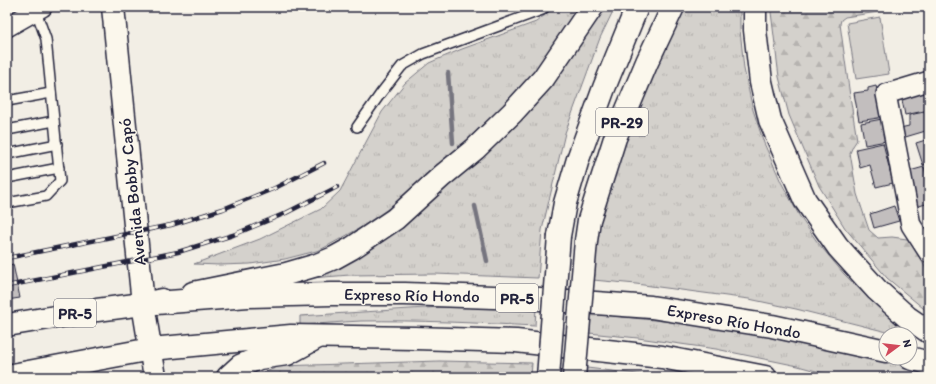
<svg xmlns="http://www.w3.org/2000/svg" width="936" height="384" viewBox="0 0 936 384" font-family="Itim,sans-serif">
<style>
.grass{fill:url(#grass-tufts);stroke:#7b7a84}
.forest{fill:url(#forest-firs);stroke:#7b7a84}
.pitch{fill:#d4d1cc;stroke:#7b7a84}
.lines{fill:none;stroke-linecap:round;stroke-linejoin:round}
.stream{stroke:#76747f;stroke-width:4.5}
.building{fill:#c2bebe;stroke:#22223b}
.service-casing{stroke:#22223b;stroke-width:12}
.minor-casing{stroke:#22223b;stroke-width:22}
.tertiary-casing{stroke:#22223b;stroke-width:25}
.trunk-casing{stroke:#22223b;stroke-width:25}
.motorway-casing{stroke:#22223b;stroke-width:25}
.service{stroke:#fbf7ec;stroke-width:9}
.minor{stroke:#fbf7ec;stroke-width:19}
.tertiary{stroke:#fbf7ec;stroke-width:22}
.trunk{stroke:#fbf7ec;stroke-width:22}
.motorway{stroke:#fbf7ec;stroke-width:22}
.rail-casing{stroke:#22223b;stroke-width:4.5}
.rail{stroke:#fbf7ec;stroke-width:3;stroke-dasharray:9;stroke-linecap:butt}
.trunk-bridge-casing{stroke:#22223b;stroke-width:25;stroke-linecap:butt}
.motorway-bridge-casing{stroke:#22223b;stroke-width:25;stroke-linecap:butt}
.trunk-bridge{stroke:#fbf7ec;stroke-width:22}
.motorway-bridge{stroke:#fbf7ec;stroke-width:22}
.labels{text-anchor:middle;stroke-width:3;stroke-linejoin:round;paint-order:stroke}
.shield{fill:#fbf7ec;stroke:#636270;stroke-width:1}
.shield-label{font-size:16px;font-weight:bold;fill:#22223b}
.street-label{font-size:17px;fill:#22223b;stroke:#fbf7ec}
</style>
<defs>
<pattern id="grass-tufts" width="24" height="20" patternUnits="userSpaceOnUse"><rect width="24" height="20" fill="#d4d1cc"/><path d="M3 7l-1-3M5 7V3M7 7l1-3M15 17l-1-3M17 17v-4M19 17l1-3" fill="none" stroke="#b6b3b0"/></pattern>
<pattern id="forest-firs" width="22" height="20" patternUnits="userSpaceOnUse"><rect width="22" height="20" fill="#d4d1cc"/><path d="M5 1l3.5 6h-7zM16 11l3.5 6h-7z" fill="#b6b3b0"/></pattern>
</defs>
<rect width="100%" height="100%" fill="#f2eee5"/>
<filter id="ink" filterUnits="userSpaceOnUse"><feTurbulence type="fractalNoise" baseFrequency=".025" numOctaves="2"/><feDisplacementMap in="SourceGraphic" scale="8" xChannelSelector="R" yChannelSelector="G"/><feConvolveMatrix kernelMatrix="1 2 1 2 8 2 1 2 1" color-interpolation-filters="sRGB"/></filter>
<g filter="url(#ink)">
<g class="grass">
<polygon points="555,7 582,7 556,47 514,95 433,172 395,204 360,228 320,250 285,259 250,264 220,265 194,264 260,239 321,209 340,191 382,112 405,83 429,63 462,49 536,22"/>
<polygon points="603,7 615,7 600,38 565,133 542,230 538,278 435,274 350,275 298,279 372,242"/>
<polygon points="676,7 740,7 740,29 744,69 753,110 764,143 781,182 800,217 818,243 844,274 881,310 900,324 906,331 902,334 895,334 796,309 749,299 636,284 593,280 597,234 615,168"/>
<path d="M441,307L536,308L535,326C477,323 419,320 361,321C340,322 320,324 300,325V316Z"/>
<polygon points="591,314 685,323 827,346 902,363 929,371 929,377 838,377 798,366 716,349 638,338 589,333"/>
<polygon points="587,368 662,377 586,377"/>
</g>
<g class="forest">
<polygon points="771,7 877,7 878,12 845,17 841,20 840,24 850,96 857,140 853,146 850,153 857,194 869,230 878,238 892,237 907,239 915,249 929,274 929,312 923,308 887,278 845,228 819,186 789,115 779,77 771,12"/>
<polygon points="439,361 532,363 531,377 254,377 280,366"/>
</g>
<polygon class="pitch" points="880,17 889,74 856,79 847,23"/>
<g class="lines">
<g class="stream">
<polyline points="448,73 453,143"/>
<polyline points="475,206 487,261"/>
</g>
</g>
<g class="building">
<polygon points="876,86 877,90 879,89 884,117 859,121 854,93 868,91 868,88"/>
<polygon points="928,91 929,97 929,110 905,115 901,95"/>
<polygon points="929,111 929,130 902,138 900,128 909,126 909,115"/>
<polygon points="882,119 886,141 865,145 861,123"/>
<polygon points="929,139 929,164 923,165 916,143"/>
<polygon points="883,143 893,183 876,187 870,165 860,168 856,149"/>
<polygon points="924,167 929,184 929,203 916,207 906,172"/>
<polygon points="894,206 899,221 874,228 870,214"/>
<polygon points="13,264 20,298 7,300 7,266"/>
</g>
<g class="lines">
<defs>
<g id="service">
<polyline points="7,101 51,93"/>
<polyline points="357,127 381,93 402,66 423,54 542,10 545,7"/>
<polyline points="7,130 54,121"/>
<polyline points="7,154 57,144"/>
<polyline points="7,178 59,168"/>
<polyline points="7,203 46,196 60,181 46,39 36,11"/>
</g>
<g id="minor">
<polyline points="7,27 42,7"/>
<polyline points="929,81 886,94 911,225 929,253"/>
</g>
<polyline id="tertiary" points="113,7 143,304 155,377"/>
<g id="trunk">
<polyline points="586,241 589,220 615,138 647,62 673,7"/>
<polyline points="193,293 286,274 317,265 334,258 352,248 395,219 442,176 475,149 512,113 543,79 592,7"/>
<polyline points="7,325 97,310 143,304 162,300"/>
<polyline points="7,376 151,349 291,336 415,338 516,341 662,357 765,377"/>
<polyline points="228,377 240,366 259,358 287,354 318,337"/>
</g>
<g id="motorway">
<polyline points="755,7 755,30 761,82 770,120 805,200 838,247 877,290 907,317 929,332"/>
<polyline points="559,236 565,203 578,159 604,88 637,7"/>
<polyline points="143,304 248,296 332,294 405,294 526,298 651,307 772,326 886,351"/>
<polyline points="910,358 929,363"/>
</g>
</defs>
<use href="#service" class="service-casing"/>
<use href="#minor" class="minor-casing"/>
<use href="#tertiary" class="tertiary-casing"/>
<use href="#trunk" class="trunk-casing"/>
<use href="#motorway" class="motorway-casing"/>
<use href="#service" class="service"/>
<use href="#minor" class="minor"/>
<use href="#tertiary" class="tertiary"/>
<use href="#trunk" class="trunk"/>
<use href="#motorway" class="motorway"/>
<defs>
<g id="rail">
<polyline points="7,258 171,225 223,209 275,188 324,163"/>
<polyline points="7,286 178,252 233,235 286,213 337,187"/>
</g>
</defs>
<use href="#rail" class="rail-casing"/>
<use href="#rail" class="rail"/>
<defs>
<polyline id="trunk-bridge" points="574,377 586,241"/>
<polyline id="motorway-bridge" points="548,377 559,236"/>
</defs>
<use href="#trunk-bridge" class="trunk-bridge-casing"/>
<use href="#motorway-bridge" class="motorway-bridge-casing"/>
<use href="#trunk-bridge" class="trunk-bridge"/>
<use href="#motorway-bridge" class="motorway-bridge"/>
</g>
</g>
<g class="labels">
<g class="shield">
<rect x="596" y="108" width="52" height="28" rx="3"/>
<rect x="496" y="284" width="42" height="28" rx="3"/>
<rect x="54" y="299" width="42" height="28" rx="3"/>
</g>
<g class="shield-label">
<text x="622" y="128">PR-29</text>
<text x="517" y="304">PR-5</text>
<text x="75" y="319">PR-5</text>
</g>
<g class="street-label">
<text transform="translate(132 192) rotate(-96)" y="6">Avenida Bobby Capó</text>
<text transform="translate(412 295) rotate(1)" y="6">Expreso Río Hondo</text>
<text transform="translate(734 321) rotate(10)" y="6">Expreso Río Hondo</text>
</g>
</g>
<rect width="936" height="384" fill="none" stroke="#fbf7ec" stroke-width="24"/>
<rect x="12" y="12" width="912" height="360" fill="none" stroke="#22223b" stroke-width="1.5" filter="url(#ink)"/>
<g transform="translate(898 346) rotate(75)"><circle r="19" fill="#fbf7ec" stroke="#a4a2a5"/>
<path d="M0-3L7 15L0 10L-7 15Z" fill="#d1495b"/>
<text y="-6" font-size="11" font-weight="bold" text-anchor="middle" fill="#22223b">N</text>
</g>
</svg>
